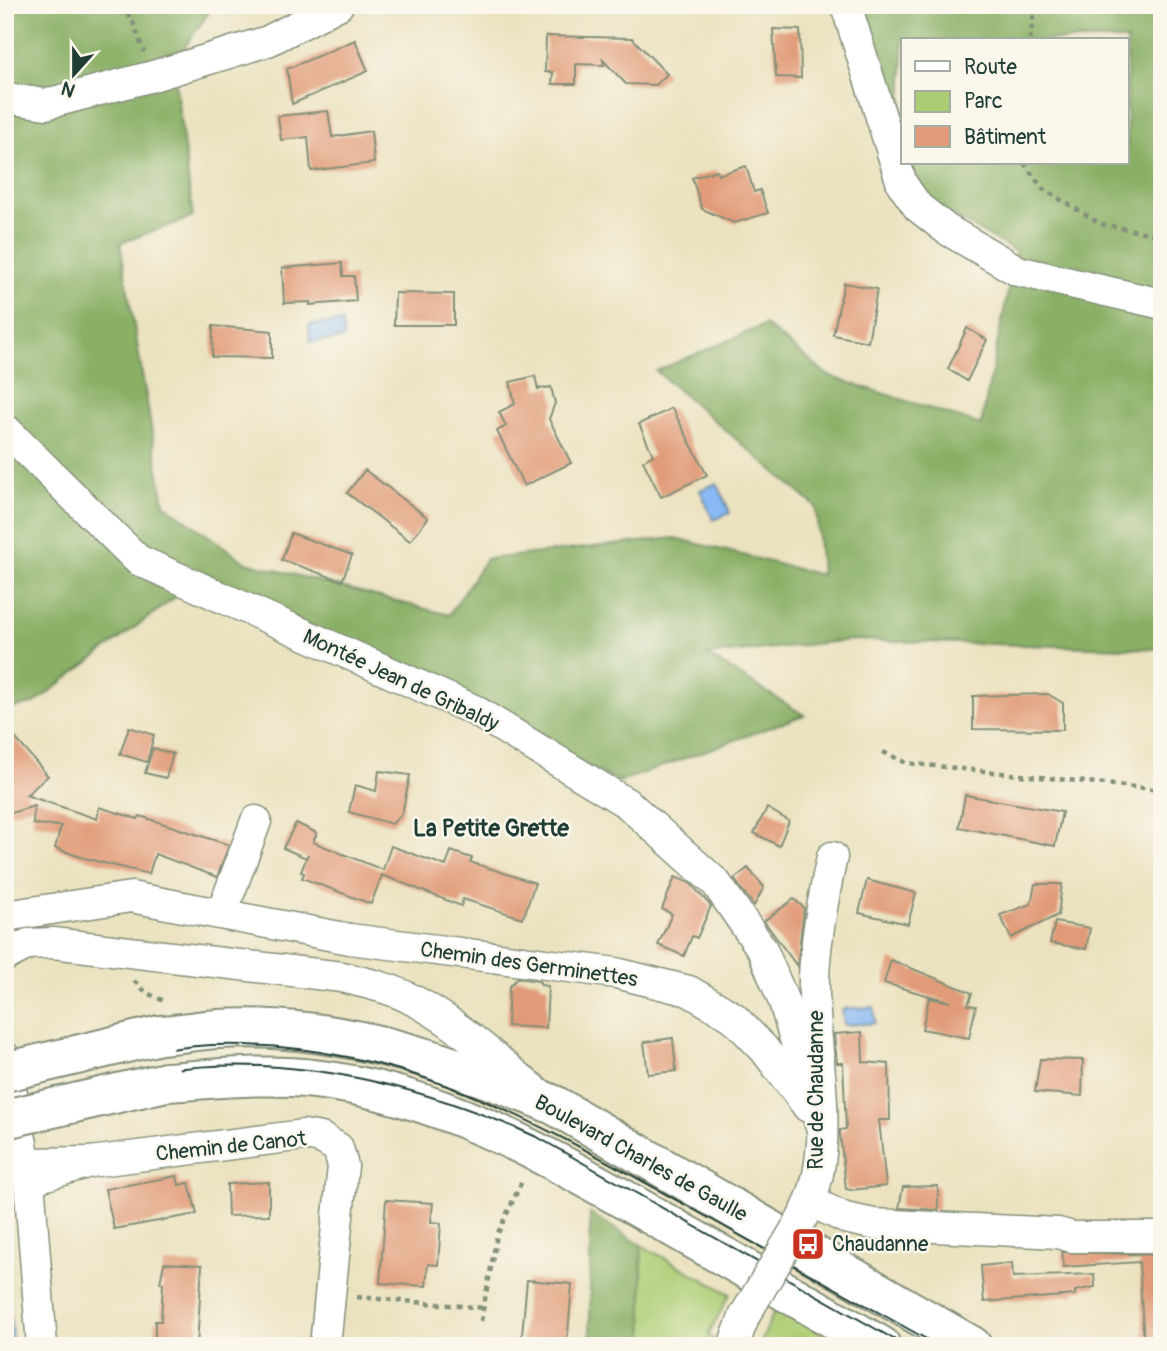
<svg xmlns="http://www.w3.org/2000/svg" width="1167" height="1351" viewBox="0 0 1167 1351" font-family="Pangolin,sans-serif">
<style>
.green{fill:#adcd74;stroke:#668554;stroke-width:2}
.forest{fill:#8ab066;stroke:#54764d;stroke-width:2}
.water{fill:#88b9f4;stroke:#547b94;stroke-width:2}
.building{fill:#e19b78}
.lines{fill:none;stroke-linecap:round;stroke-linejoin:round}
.minor-casing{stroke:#85907a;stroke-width:33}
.major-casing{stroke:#85907a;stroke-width:42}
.path{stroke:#85907a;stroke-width:4.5;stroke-dasharray:5 5;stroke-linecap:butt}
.minor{stroke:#fff;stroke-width:30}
.major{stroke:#fff;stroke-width:38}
.tram{stroke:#1f3d34;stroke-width:2}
.minor-bridge-casing{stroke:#85907a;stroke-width:33;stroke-linecap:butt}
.major-bridge-casing{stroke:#85907a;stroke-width:42;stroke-linecap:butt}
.minor-bridge{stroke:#fff;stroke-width:30}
.major-bridge{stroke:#fff;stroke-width:38}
.labels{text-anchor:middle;stroke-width:5;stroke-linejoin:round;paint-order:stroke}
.street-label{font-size:21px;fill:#1f3d34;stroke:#fbf7ec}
.poi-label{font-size:21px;fill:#1f3d34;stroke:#fbf7ec;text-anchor:start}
.neighbourhood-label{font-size:23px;font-weight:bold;fill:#1f3d34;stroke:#fbf7ec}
</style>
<rect width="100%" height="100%" fill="#fbf7ec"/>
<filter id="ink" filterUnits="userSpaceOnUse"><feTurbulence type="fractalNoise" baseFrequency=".0143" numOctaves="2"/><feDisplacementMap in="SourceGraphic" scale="14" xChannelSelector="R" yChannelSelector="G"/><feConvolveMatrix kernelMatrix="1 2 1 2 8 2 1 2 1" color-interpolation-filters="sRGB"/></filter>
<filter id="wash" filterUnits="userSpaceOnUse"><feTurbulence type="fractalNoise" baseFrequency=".00686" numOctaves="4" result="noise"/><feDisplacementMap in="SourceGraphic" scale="28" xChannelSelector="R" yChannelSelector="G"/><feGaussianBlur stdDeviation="1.57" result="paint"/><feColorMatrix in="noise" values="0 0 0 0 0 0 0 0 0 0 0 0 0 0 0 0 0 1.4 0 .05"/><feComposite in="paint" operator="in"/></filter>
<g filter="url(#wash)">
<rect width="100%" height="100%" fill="#ebe2c0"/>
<g class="green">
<polygon points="641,1245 730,1294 708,1335 714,1340 713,1346 644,1346"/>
<polygon points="776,1306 842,1346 760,1346"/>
</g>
<g class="forest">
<polygon points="5,5 214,5 173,64 193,217 120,243 164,504 245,562 449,615 486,559 675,538 821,575 816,507 656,371 765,325 829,376 981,425 1016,252 914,193 906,163 1127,163 1127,40 903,40 903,153 860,5 1162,5 1162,649 852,640 707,655 804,715 619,782 206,574 33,704 5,709"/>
<polygon points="590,1213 641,1245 644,1346 590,1346"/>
</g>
<g class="water">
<polygon points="342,322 344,339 310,342 309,325"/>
<polygon points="717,483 730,513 713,520 700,490"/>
<polygon points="874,1007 875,1023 844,1025 842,1009"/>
<polygon points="5,1260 13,1346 5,1346"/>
</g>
<g id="blocks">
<g class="building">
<polygon points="773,29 800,30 801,78 776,77"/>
<polygon points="546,36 632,38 667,74 656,85 626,84 603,60 604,65 576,64 576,84 552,84 553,72 545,72"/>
<polygon points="355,40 368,71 292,104 287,69"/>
<polygon points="328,111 332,137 371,131 374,163 311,171 308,137 281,140 278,116"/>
<polygon points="746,166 754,192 760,190 768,213 734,223 702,209 692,178 717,170 718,175"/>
<polygon points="342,263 343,276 354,276 356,301 310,305 310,302 284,303 282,268"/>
<polygon points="844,283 877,289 868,342 833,335"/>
<polygon points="395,293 454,294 454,325 394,325"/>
<polygon points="213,326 272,331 272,358 212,357"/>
<polygon points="967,328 987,340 967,381 948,369"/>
<polygon points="535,376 538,389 551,387 555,403 549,419 571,463 524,486 497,431 506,426 499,412 515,404 510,382"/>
<polygon points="672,408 707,475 661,497 643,461 653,455 639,424"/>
<polygon points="365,470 428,518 410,541 347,493"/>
<polygon points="291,533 352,555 342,581 282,560"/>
<polygon points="1048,694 1063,703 1063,730 973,729 973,696"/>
<polygon points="5,726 48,776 26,795 97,819 99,807 138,819 140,816 229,845 217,877 155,854 149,874 84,858 55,848 61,826 33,824 34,806 5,815"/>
<polygon points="129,727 154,735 147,762 120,754"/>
<polygon points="153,748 173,754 166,778 145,773"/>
<polygon points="379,771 410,775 402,814 392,824 349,812 355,785 376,791"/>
<polygon points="965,795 1062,812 1055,846 959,827"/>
<polygon points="767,808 789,821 779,846 754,833"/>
<polygon points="296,823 317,833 313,842 383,870 391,846 446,866 451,851 472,858 470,862 535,883 525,913 522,918 463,899 461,906 382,875 371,904 302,878 304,873 301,872 308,854 306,858 283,848"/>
<polygon points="748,868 764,887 754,906 734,879"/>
<polygon points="675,877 690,883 711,906 697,938 692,936 684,956 658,945 672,914 662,909"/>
<polygon points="867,880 916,893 908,924 859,913"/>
<polygon points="1035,884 1062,884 1058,915 1011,938 1000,915 1031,904"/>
<polygon points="794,899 804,908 797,966 764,921"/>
<polygon points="1055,922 1090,928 1086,949 1050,943"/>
<polygon points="891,960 972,993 968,1005 976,1006 969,1038 922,1029 929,998 951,1002 884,983"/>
<polygon points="517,978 539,981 541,985 548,986 546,1028 507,1026 509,987"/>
<polygon points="862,1032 863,1062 889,1064 890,1120 879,1120 886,1186 851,1190 846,1189 840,1135 840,1130 846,1129 843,1063 837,1063 834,1034"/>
<polygon points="673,1038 676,1071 648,1074 644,1042"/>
<polygon points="1040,1059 1083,1060 1082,1096 1035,1092"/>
<polygon points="177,1176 179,1185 189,1183 197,1214 114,1229 105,1189"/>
<polygon points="269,1182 269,1215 228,1216 227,1184"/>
<polygon points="938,1186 938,1210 899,1208 903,1187"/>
<polygon points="386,1200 433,1203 431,1222 441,1223 438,1265 428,1264 426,1286 380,1283"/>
<polygon points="1062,1252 1162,1255 1162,1346 1144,1346 1139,1262 1064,1267"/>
<polygon points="164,1263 202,1265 197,1346 155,1346 155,1321 161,1321 163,1283 160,1283"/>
<polygon points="1012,1263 1013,1277 1094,1274 1095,1287 1075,1291 1075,1295 984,1302 981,1266"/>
<polygon points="527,1280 572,1284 567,1346 521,1346"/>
</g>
</g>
</g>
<g filter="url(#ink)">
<use href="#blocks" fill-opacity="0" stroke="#85907a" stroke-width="2"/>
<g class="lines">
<defs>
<g id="minor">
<polyline points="846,5 902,184 918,207 946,229 1018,271 1162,304"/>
<polyline points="5,98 46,104 153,76 268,41 338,5"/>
<polyline points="5,429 138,560 474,710 628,804 716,883 762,949 784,1002 820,1124"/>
<polyline points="222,913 256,821"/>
<polyline points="5,916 131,897 350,939 616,973 689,991 733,1017 764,1049 808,1107"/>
<path d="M5,956L28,944L53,943L342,977C365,983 388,987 409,998C454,1020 493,1057 532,1088"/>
<polyline points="5,1057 29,1180 42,1346"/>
<polyline points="90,1162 304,1135 321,1138 338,1148 343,1166 325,1346"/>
<polyline points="27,1163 90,1162 29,1180"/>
<polyline points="812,1202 845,1218 873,1224 1058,1233 1072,1237 1162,1237"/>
<path d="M800,1222C842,1152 812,1056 814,979C815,941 824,894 832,857"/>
<polyline points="733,1346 745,1315"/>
</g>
<g id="major">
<path d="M160,1035C179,1034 199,1030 218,1029C335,1022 448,1061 554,1105L972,1346"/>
<path d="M166,1082C215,1079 265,1073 314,1079C441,1093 551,1158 660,1220C733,1262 807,1304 881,1346"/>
</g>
</defs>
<use href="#minor" class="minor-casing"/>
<use href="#major" class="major-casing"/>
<g class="path">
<polyline points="121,5 133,22 144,52"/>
<polyline points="1030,40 1035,5"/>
<polyline points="1024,163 1043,189 1101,224 1162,236"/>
<polyline points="883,752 907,763 1162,790"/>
<polyline points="134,981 147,993 164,1001"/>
<polyline points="357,1297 485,1308"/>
<polyline points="481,1321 497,1235 523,1179"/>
</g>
<use href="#minor" class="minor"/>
<use href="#major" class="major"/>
<g class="tram">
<path d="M5,1087C72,1071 143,1048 212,1045C395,1040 527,1117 680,1202C767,1250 853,1298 939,1346"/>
<path d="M5,1106C58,1094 113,1077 167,1070C295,1053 423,1086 539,1138L906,1346"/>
</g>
<defs>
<polyline id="minor-bridge" points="745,1315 800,1222"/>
<g id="major-bridge">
<polyline points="5,1072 160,1035"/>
<polyline points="5,1119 166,1082"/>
</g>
</defs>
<use href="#minor-bridge" class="minor-bridge-casing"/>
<use href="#major-bridge" class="major-bridge-casing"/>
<use href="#minor-bridge" class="minor-bridge"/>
<use href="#major-bridge" class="major-bridge"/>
</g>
</g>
<defs>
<symbol id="bus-square" viewBox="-11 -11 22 22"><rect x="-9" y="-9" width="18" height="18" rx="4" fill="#c8321e" stroke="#fbf7ec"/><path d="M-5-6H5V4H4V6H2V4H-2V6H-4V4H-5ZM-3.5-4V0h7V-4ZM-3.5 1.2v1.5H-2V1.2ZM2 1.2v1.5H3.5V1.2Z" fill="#fff"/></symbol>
</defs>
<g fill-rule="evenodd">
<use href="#bus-square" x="789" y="1225" width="38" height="38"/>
</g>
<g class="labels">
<g class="street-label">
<text transform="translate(401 680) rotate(25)" y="7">Montée Jean de Gribaldy</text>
<text transform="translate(529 964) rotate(8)" y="7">Chemin des Germinettes</text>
<text transform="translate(816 1090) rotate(-90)" y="7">Rue de Chaudanne</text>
<text transform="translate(231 1146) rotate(-6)" y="7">Chemin de Canot</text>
<text transform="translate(641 1158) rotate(29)" y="7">Boulevard Charles de Gaulle</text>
</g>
<g class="poi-label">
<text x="832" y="1251">Chaudanne</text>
</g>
<g class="neighbourhood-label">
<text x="491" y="836">La Petite Grette</text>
</g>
</g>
<rect width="1167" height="1351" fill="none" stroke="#fbf7ec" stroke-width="28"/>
<rect x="901" y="38" width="228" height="126" fill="#fbf7ec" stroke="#a3ada2" stroke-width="2"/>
<rect x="915" y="61" width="35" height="10" fill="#ffffff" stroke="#a3ada2" stroke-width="2"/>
<text x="964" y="74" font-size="21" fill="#1f3d34">Route</text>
<rect x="915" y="91" width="35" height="21" fill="#adcd74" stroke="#a3ada2" stroke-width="2"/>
<text x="964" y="108" font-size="21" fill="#1f3d34">Parc</text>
<rect x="915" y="126" width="35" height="21" fill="#e19b78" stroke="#a3ada2" stroke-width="2"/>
<text x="964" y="144" font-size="21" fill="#1f3d34">Bâtiment</text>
<g transform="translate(74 74) rotate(201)" stroke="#fbf7ec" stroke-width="5" paint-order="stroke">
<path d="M0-5L12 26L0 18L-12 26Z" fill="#1f3d34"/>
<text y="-10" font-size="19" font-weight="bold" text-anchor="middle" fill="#1f3d34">N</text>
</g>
</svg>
